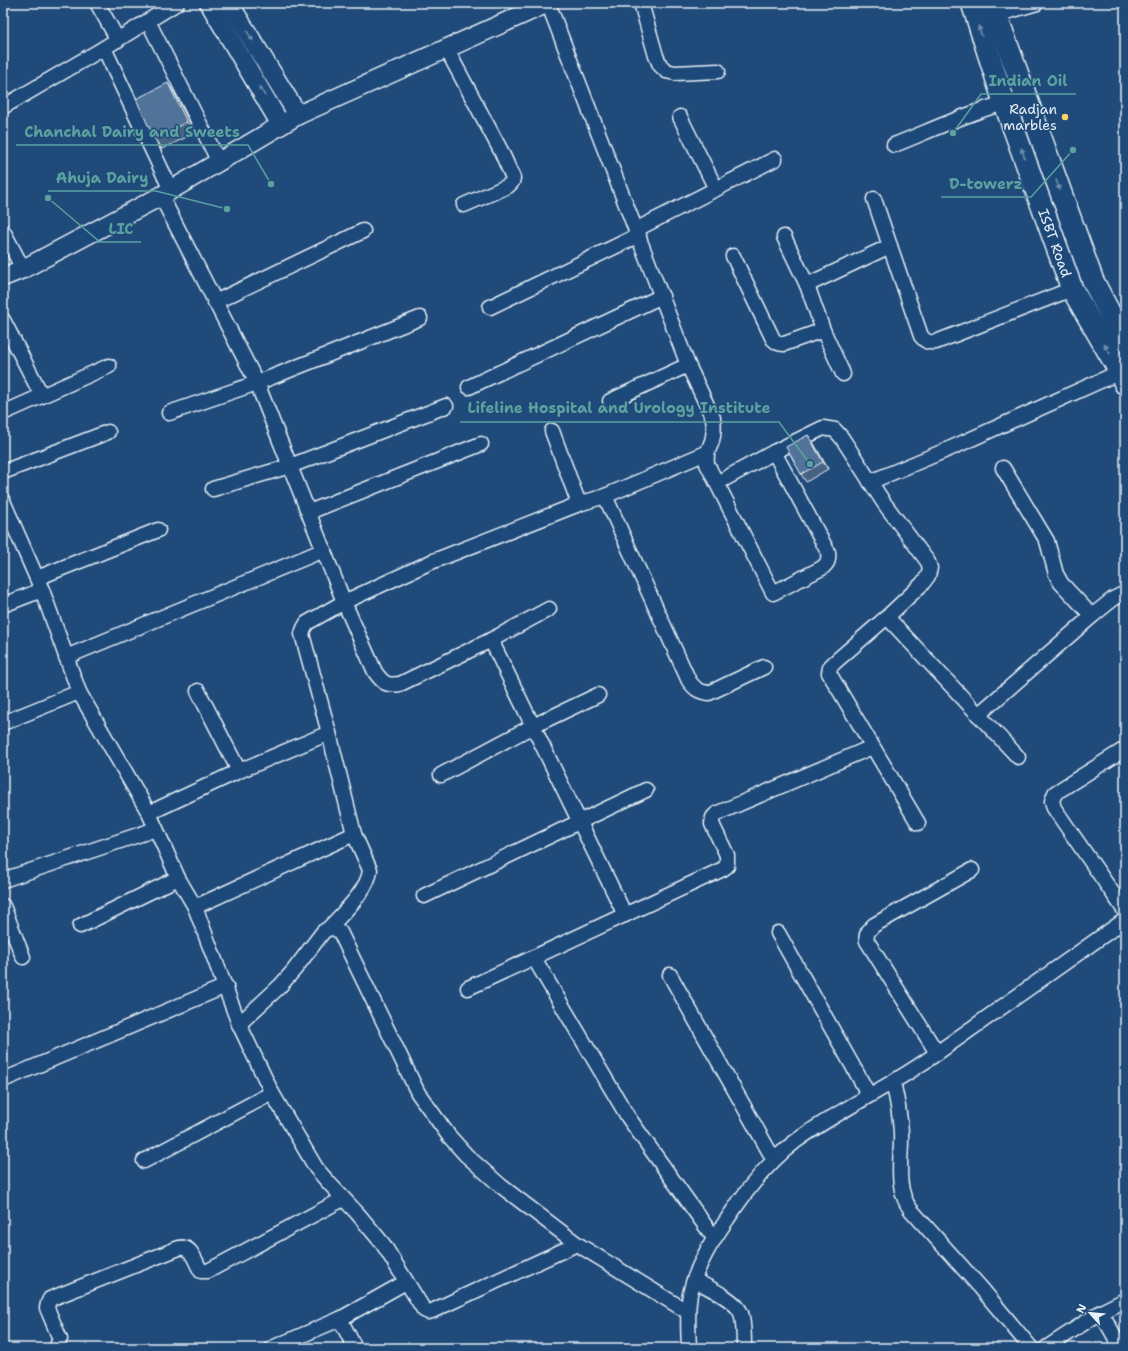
<svg xmlns="http://www.w3.org/2000/svg" width="1128" height="1351" viewBox="0 0 1128 1351" font-family="'Shantell Sans',sans-serif">
<style>
.lines{fill:none;stroke-linecap:round;stroke-linejoin:round}
.minor-casing{stroke:#e8f1f8;stroke-width:17}
.major-casing{stroke:#e8f1f8;stroke-width:21}
.highway-casing{stroke:#e8f1f8;stroke-width:24}
.minor{stroke:#1f4a7a;stroke-width:14}
.major{stroke:#1f4a7a;stroke-width:18}
.highway{stroke:#1f4a7a;stroke-width:21}
.wall{fill:#466384;stroke:#e8f1f8}
.shaded-wall{fill:#39506b;stroke:#e8f1f8}
.building{fill:#517399;stroke:#e8f1f8}
.oneway{fill:#6f8dac}
.poi-dot{fill:#ffd166;stroke:#1f4a7a;stroke-width:1.5}
.labels{text-anchor:middle;stroke-width:3;stroke-linejoin:round;paint-order:stroke}
.poi-label{font-size:14px;fill:#e8f1f8;stroke:#1f4a7a;text-anchor:end}
.street-label{font-size:14px;fill:#e8f1f8;stroke:#1f4a7a}
.leader{fill:none;stroke:#5ba19e;stroke-width:1.5}
.callout-dot{fill:#5ba19e;stroke:#1f4a7a;stroke-width:1.5}
.callout-label{font-size:15px;text-anchor:middle;font-weight:bold;fill:#5ba19e;stroke:#1f4a7a;stroke-width:3;stroke-linejoin:round;paint-order:stroke}
</style>
<rect width="100%" height="100%" fill="#1f4a7a"/>
<filter id="ink" filterUnits="userSpaceOnUse"><feTurbulence type="fractalNoise" baseFrequency=".025" numOctaves="2"/><feDisplacementMap in="SourceGraphic" scale="8" xChannelSelector="R" yChannelSelector="G"/><feConvolveMatrix kernelMatrix="1 2 1 2 8 2 1 2 1" color-interpolation-filters="sRGB"/></filter>
<g filter="url(#ink)">
<g class="lines">
<defs>
<g id="minor">
<polyline points="97,3 118,40"/>
<path d="M548,3L688,365L713,418C714,426 714,434 712,441C708,452 706,452 707,464L773,593L822,568C828,563 829,560 828,552L774,452"/>
<polyline points="641,3 656,56 660,65 666,71 675,73 718,71"/>
<polyline points="996,15 1037,3"/>
<polyline points="148,21 219,162"/>
<polyline points="446,48 501,151 513,178 512,182 508,186 464,205"/>
<polyline points="3,107 104,48"/>
<polyline points="680,117 716,189"/>
<path d="M894,145C937,128 980,107 1026,98"/>
<polyline points="171,190 104,48 177,3"/>
<path d="M161,196L257,383L344,602L375,672C383,683 386,686 400,684L491,640L549,609"/>
<polyline points="637,229 775,159"/>
<polyline points="3,231 23,269"/>
<polyline points="784,237 807,285"/>
<path d="M890,246L921,336C926,342 929,343 936,342L1072,289"/>
<path d="M733,256L773,339C777,343 779,344 784,344L823,330L807,285L890,246L874,199"/>
<polyline points="215,302 363,231"/>
<polyline points="490,307 639,235"/>
<polyline points="3,320 42,396"/>
<polyline points="823,330 843,374"/>
<polyline points="469,387 662,296"/>
<polyline points="610,401 688,365"/>
<polyline points="3,413 109,366"/>
<polyline points="169,413 257,383 420,318"/>
<polyline points="552,431 579,504"/>
<polyline points="1003,468 1047,541 1056,574 1061,583 1092,616"/>
<polyline points="3,472 108,432"/>
<polyline points="870,482 949,449 1120,372"/>
<polyline points="717,483 774,452 823,428 835,430 842,438 884,503 928,562 930,568 928,576 922,584 887,617 835,662 830,667 829,673 918,823"/>
<polyline points="213,489 290,466 446,406"/>
<path d="M605,496L689,681C695,689 699,692 709,693L764,667"/>
<polyline points="3,501 42,590 79,692 149,813 178,878 195,907 239,1024 272,1093 316,1168 328,1182 358,1214 383,1244 424,1310 428,1312 432,1311 577,1244"/>
<polyline points="309,512 481,444"/>
<polyline points="37,578 158,530"/>
<polyline points="3,605 42,590"/>
<polyline points="887,617 1018,757"/>
<polyline points="491,640 625,915"/>
<polyline points="66,657 324,550"/>
<polyline points="198,691 239,771"/>
<polyline points="978,715 1092,616 1113,599 1125,593"/>
<polyline points="3,723 79,692"/>
<polyline points="1125,749 1055,793 1052,801 1054,808 1125,911"/>
<polyline points="441,775 533,726 598,695"/>
<polyline points="149,813 239,771 329,733"/>
<polyline points="3,880 156,829"/>
<polyline points="424,896 646,790"/>
<polyline points="3,906 23,957"/>
<polyline points="195,907 354,834"/>
<polyline points="80,926 178,878"/>
<path d="M329,928C342,914 369,889 370,870L354,834L329,733L302,634L304,628L307,623L344,602L431,562L579,504L605,496L706,453"/>
<polyline points="778,933 869,1095"/>
<polyline points="534,958 628,1117 714,1238"/>
<polyline points="670,975 774,1160"/>
<path d="M468,988L723,869L727,866V855L712,824C712,818 713,816 718,813L872,747"/>
<path d="M239,1024L280,986L294,970L323,932C330,927 333,927 340,932L418,1093L449,1136L466,1155L501,1186L577,1244L688,1312"/>
<polyline points="937,1053 1125,920"/>
<polyline points="3,1080 226,986"/>
<path d="M893,1082C897,1099 900,1115 901,1132C902,1158 894,1188 911,1210L981,1288L1031,1348"/>
<polyline points="144,1161 272,1093"/>
<path d="M694,1280C707,1287 735,1299 741,1313C744,1323 744,1337 744,1348"/>
<polyline points="340,1319 355,1348"/>
<path d="M56,1348L60,1339L47,1308L48,1303L50,1299L179,1248C192,1245 195,1262 201,1271H208L343,1199"/>
<polyline points="272,1348 340,1319 406,1282"/>
<path d="M689,1348C688,1330 687,1311 690,1294C696,1266 712,1241 728,1218C747,1189 768,1162 796,1141C841,1108 893,1086 937,1053L867,941C865,934 869,930 874,925L972,870"/>
<polyline points="1046,1348 1101,1312"/>
<polyline points="1121,1348 1101,1312 1125,1300"/>
</g>
<g id="major">
<polyline points="209,3 281,125"/>
<polyline points="229,3 298,115"/>
<polyline points="3,277 23,269 161,196 298,115 548,3"/>
</g>
<g id="highway">
<polyline points="972,3 1004,102 1072,289 1120,372 1125,384"/>
<polyline points="992,3 1093,281 1125,342"/>
</g>
</defs>
<use href="#minor" class="minor-casing"/>
<use href="#major" class="major-casing"/>
<use href="#highway" class="highway-casing"/>
<use href="#minor" class="minor"/>
<use href="#major" class="major"/>
<use href="#highway" class="highway"/>
</g>
<g class="wall">
<polygon points="175,94 195,133 162,149 154,138"/>
<polygon points="808,435 813,442 828,469 806,482 801,474"/>
</g>
<g class="shaded-wall">
<polygon points="168,83 175,94 195,133 187,122"/>
<polygon points="808,435 813,442 828,469 823,462"/>
</g>
<g class="building">
<polygon points="168,83 187,122 154,138 136,99"/>
<polygon points="808,435 823,462 801,474 786,447"/>
</g>
<defs><path id="oneway-solid" d="M-6-.8H1V-3.2L6.5 0L1 3.2V.8H-6Z"/></defs>
<g class="oneway">
<use href="#oneway-solid" transform="translate(980 31) rotate(-108)"/>
<use href="#oneway-solid" transform="translate(250 36) rotate(58)"/>
<use href="#oneway-solid" transform="translate(262 91) rotate(-121)"/>
<use href="#oneway-solid" transform="translate(1023 153) rotate(-110)"/>
<use href="#oneway-solid" transform="translate(1058 185) rotate(70)"/>
<use href="#oneway-solid" transform="translate(1107 349) rotate(-120)"/>
</g>
</g>
<circle class="poi-dot" cx="1065" cy="117" r="4"/>
<g class="labels">
<g class="poi-label">
<text x="1057" y="114">Radjan<tspan x="1057" dy="16">marbles</tspan></text>
</g>
<g class="street-label">
<text transform="translate(1055 243) rotate(70)" y="5">ISBT Road</text>
</g>
</g>
<path class="leader" d="M953 133L981 94H1076M271 184L248 145H16M227 209L156 191H48M1073 150L1031 197H941M48 198L100 242H141M810 464L779 422H460"/>
<g class="callout-dot">
<circle cx="953" cy="133" r="4"/>
<circle cx="271" cy="184" r="4"/>
<circle cx="227" cy="209" r="4"/>
<circle cx="1073" cy="150" r="4"/>
<circle cx="48" cy="198" r="4"/>
<circle cx="810" cy="464" r="4"/>
</g>
<g class="callout-label">
<text x="1028" y="86">Indian Oil</text>
<text x="132" y="137">Chanchal Dairy and Sweets</text>
<text x="102" y="183">Ahuja Dairy</text>
<text x="986" y="189">D-towerz</text>
<text x="121" y="234">LIC</text>
<text x="619" y="413">Lifeline Hospital and Urology Institute</text>
</g>
<rect width="1128" height="1351" fill="none" stroke="#1f4a7a" stroke-width="16"/>
<rect x="8" y="8" width="1112" height="1335" fill="none" stroke="#e8f1f8" stroke-width="1.5" filter="url(#ink)"/>
<g transform="translate(1090 1313) rotate(297)" stroke="#1f4a7a" stroke-width="3" paint-order="stroke">
<path d="M0-3L7 15L0 10L-7 15Z" fill="#e8f1f8"/>
<text y="-6" font-size="11" font-weight="bold" text-anchor="middle" fill="#e8f1f8">N</text>
</g>
</svg>
